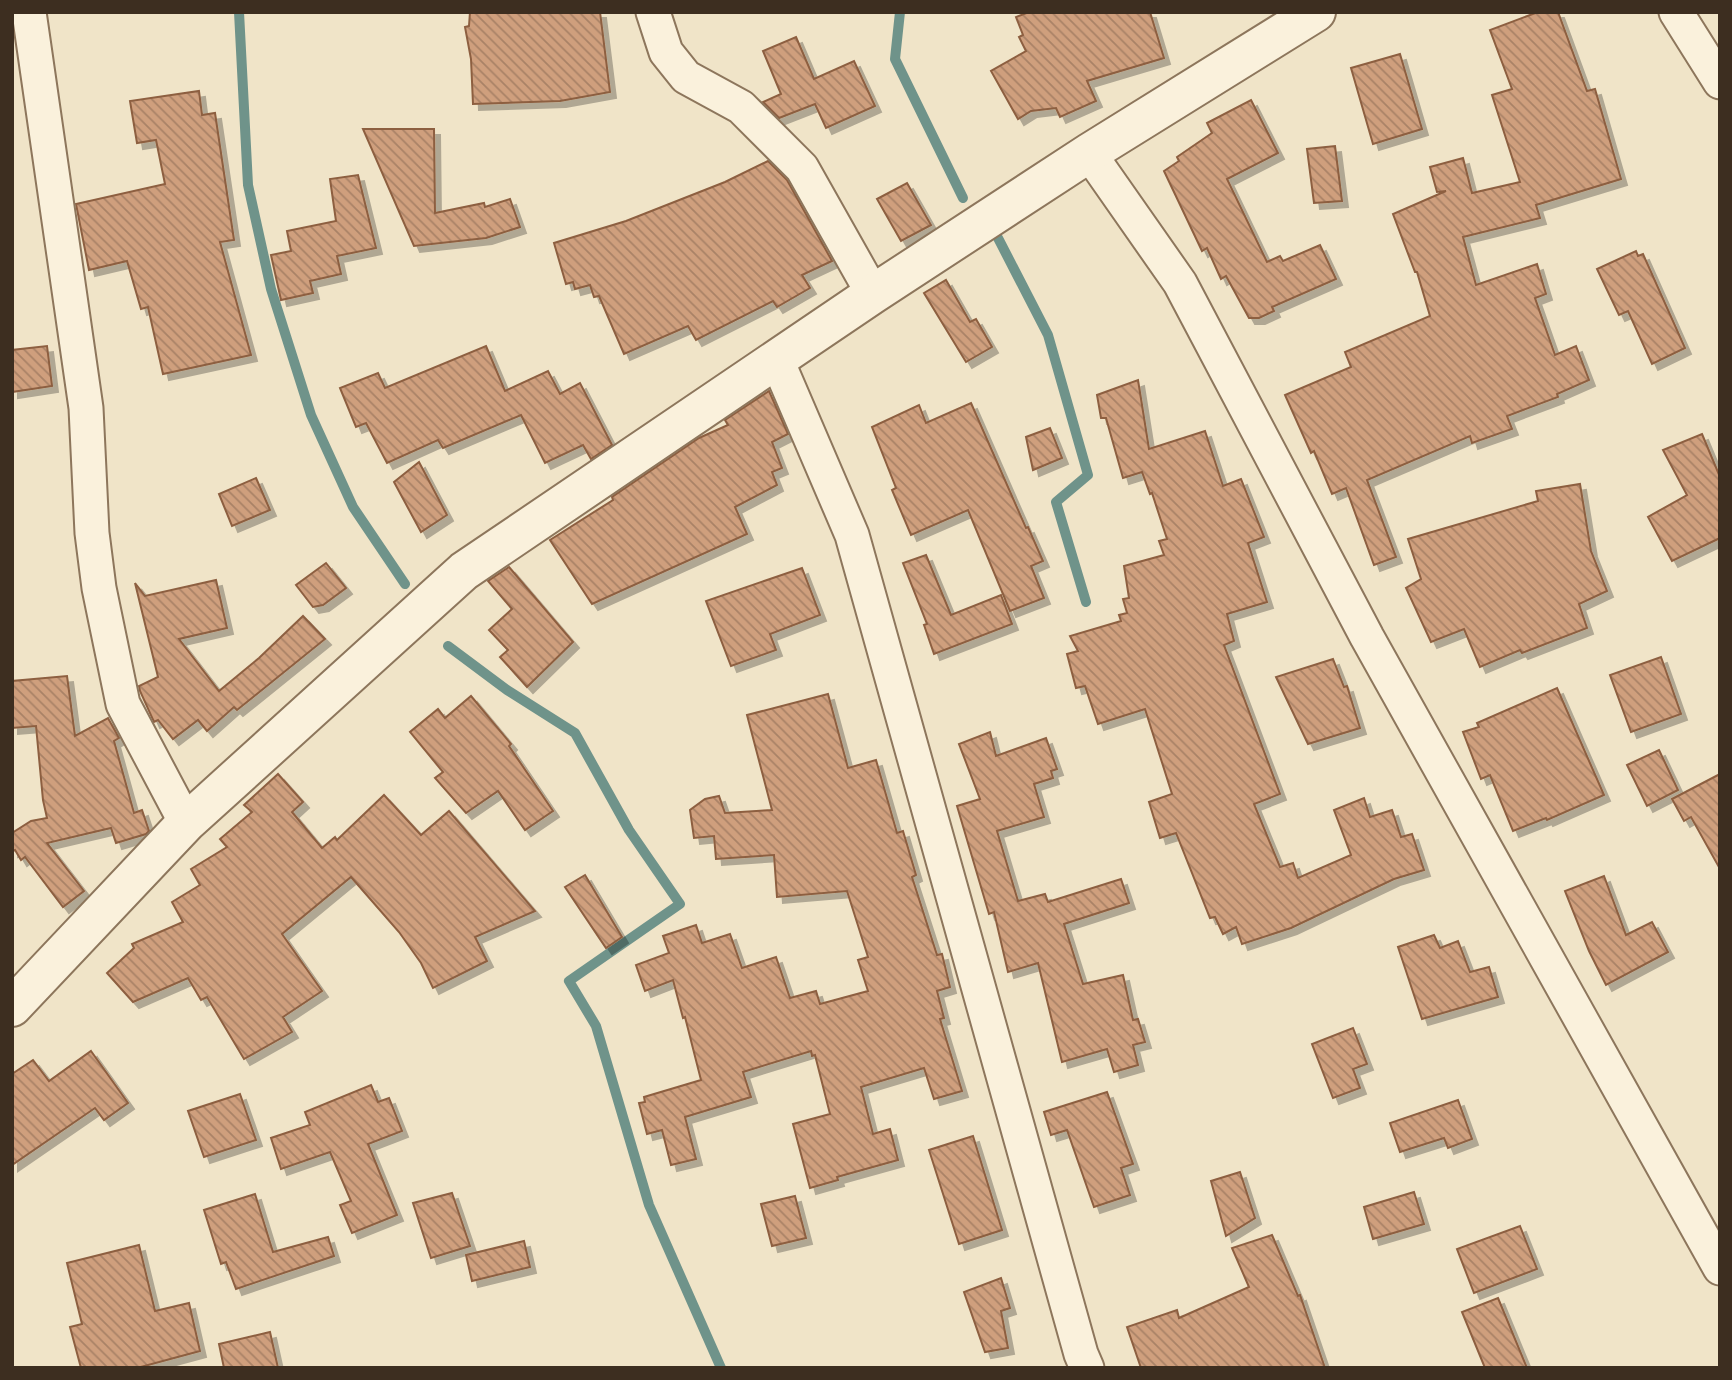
<svg xmlns="http://www.w3.org/2000/svg" width="1732" height="1380" viewBox="0 0 1732 1380" font-family="'Libre Baskerville',serif">
<style>
.lines{fill:none;stroke-linecap:round;stroke-linejoin:round}
.stream{stroke:#6f938a;stroke-width:10}
.building{fill:url(#building-back-hatch);stroke:#8d5f41;stroke-width:2;filter:url(#shadow)}
.minor-casing{stroke:#8d765c;stroke-width:37}
.tertiary-casing{stroke:#8d765c;stroke-width:42}
.minor{stroke:#faf1dc;stroke-width:33}
.tertiary{stroke:#faf1dc;stroke-width:38}
</style>
<defs>
<pattern id="building-back-hatch" width="6" height="6" patternUnits="userSpaceOnUse" patternTransform="scale(1.75)"><rect width="6" height="6" fill="#cf9f7d"/><path d="M-1 5l2 2M0 0l6 6M5-1l2 2" fill="none" stroke="#a98266"/></pattern>
<filter id="shadow"><feDropShadow dx="6" dy="6" stdDeviation="0" flood-color="#0004"/></filter>
</defs>
<rect width="100%" height="100%" fill="#f0e4c8"/>
<g class="lines">
<g class="stream">
<polyline points="239,12 248,185 271,289 311,415 353,507 405,584"/>
<polyline points="900,12 895,59 963,198"/>
<polyline points="998,238 1048,335 1088,475 1056,502 1086,602"/>
<polyline points="448,646 507,690 575,733 629,830 680,904 569,981 596,1026 649,1205 721,1368"/>
</g>
</g>
<g class="building">
<polygon points="470,12 600,12 610,92 560,101 473,104 471,59 465,27 469,26"/>
<polygon points="1029,12 1150,12 1164,58 1087,81 1096,101 1060,117 1056,108 1031,111 1018,119 991,71 1026,51 1019,37 1023,35 1016,17"/>
<polygon points="1538,12 1558,12 1587,91 1595,89 1621,179 1536,205 1540,218 1463,237 1476,285 1537,264 1546,294 1535,298 1555,355 1576,346 1589,380 1557,394 1558,397 1507,416 1512,429 1472,443 1470,436 1367,480 1396,557 1374,565 1346,488 1332,494 1314,451 1311,453 1285,395 1351,367 1345,352 1430,316 1417,272 1415,272 1393,214 1446,191 1437,192 1430,167 1463,158 1472,193 1520,182 1492,95 1512,89 1490,30"/>
<polygon points="796,37 814,79 854,61 875,106 826,128 815,104 779,118 763,102 781,94 763,51"/>
<polygon points="1400,54 1422,129 1373,144 1351,68"/>
<polygon points="199,91 202,115 215,113 234,240 220,242 251,355 163,374 148,307 141,309 127,261 89,270 76,204 165,184 156,140 137,143 130,101"/>
<polygon points="1251,100 1278,153 1227,179 1267,262 1280,256 1283,261 1320,245 1336,279 1272,307 1274,311 1259,318 1249,318 1226,276 1221,279 1207,248 1202,251 1164,171 1179,161 1177,157 1212,133 1207,123"/>
<polygon points="363,129 434,129 435,213 484,203 485,207 510,199 520,227 486,238 414,246"/>
<polygon points="1335,146 1342,201 1314,203 1307,149"/>
<polygon points="768,161 787,180 832,261 802,275 810,288 777,307 773,301 696,340 688,326 624,354 599,296 594,297 590,285 575,289 573,282 566,284 554,243 626,221 725,182"/>
<polygon points="358,175 376,248 337,256 341,274 310,281 313,293 281,300 271,255 291,251 287,231 336,221 330,179"/>
<polygon points="907,183 931,225 901,241 877,199"/>
<polygon points="1636,251 1638,256 1643,254 1685,348 1652,364 1628,311 1619,315 1597,269"/>
<polygon points="946,280 970,322 976,319 992,347 966,362 924,293"/>
<polygon points="47,346 52,386 12,392 12,350"/>
<polygon points="486,346 505,391 548,371 560,394 580,383 612,445 591,459 583,445 545,463 521,415 443,448 438,440 387,463 366,423 356,427 340,388 378,373 385,388"/>
<polygon points="1138,380 1149,449 1205,431 1223,486 1241,479 1264,537 1248,543 1267,602 1227,614 1234,641 1224,645 1280,794 1254,804 1280,867 1293,863 1298,878 1351,855 1334,810 1364,798 1370,817 1392,810 1401,837 1412,834 1424,870 1394,879 1291,928 1242,944 1236,927 1223,934 1215,917 1210,918 1176,833 1160,838 1149,802 1172,794 1145,709 1098,724 1085,686 1076,688 1067,654 1078,651 1070,636 1121,621 1119,615 1127,613 1123,599 1129,598 1124,566 1164,555 1159,541 1167,539 1152,493 1150,494 1142,472 1123,478 1106,418 1101,418 1097,395"/>
<polygon points="769,391 788,434 772,442 782,468 772,472 777,485 735,507 747,534 592,604 550,540 613,500 612,497 699,438 728,425 725,420"/>
<polygon points="971,403 1026,528 1028,527 1043,561 1031,566 1044,598 1010,611 968,510 911,535 892,490 896,488 872,427 919,405 926,423"/>
<polygon points="1050,428 1062,458 1033,470 1026,437"/>
<polygon points="1702,434 1720,477 1720,538 1672,561 1648,517 1687,495 1663,450"/>
<polygon points="419,462 447,515 421,532 394,482"/>
<polygon points="256,478 270,510 232,526 219,494"/>
<polygon points="1580,484 1591,551 1607,591 1579,604 1587,628 1522,653 1520,650 1480,667 1464,629 1431,642 1406,588 1421,579 1408,539 1538,501 1536,491"/>
<polygon points="926,555 951,615 1001,595 1012,624 934,654 924,625 927,624 903,563"/>
<polygon points="326,563 346,588 323,605 313,607 296,585"/>
<polygon points="509,567 573,642 527,687 500,657 508,650 489,630 512,609 488,581"/>
<polygon points="802,568 820,615 770,634 776,650 731,666 706,601"/>
<polygon points="216,580 227,628 179,639 219,691 259,658 303,616 325,639 237,710 234,707 207,731 198,720 173,739 158,720 154,722 140,691 139,686 158,677 135,583 145,596"/>
<polygon points="1661,657 1681,714 1631,732 1610,675"/>
<polygon points="1333,659 1344,687 1347,686 1360,728 1308,744 1276,677"/>
<polygon points="67,676 75,736 108,718 119,738 114,741 134,813 142,810 149,831 146,834 116,843 111,828 47,843 84,891 63,907 25,857 21,860 15,850 12,851 12,833 31,821 47,818 43,800 36,726 12,728 12,681"/>
<polygon points="1557,688 1604,795 1547,820 1546,818 1513,831 1490,775 1481,779 1463,732 1479,727 1477,723"/>
<polygon points="828,694 848,768 876,760 897,833 903,831 916,875 912,877 937,955 942,954 950,987 937,991 944,1018 940,1019 962,1091 934,1099 924,1068 861,1087 873,1134 890,1129 898,1160 837,1177 838,1180 810,1188 793,1124 830,1114 815,1055 812,1056 811,1051 743,1072 751,1097 685,1117 696,1159 671,1165 662,1130 647,1134 639,1103 645,1102 644,1097 701,1080 685,1017 683,1018 673,980 645,991 636,965 669,953 663,936 696,925 702,943 730,934 742,968 776,957 790,998 816,991 820,1004 868,991 858,960 868,957 847,891 777,897 774,855 716,859 714,836 694,838 690,810 705,799 719,796 725,813 772,810 747,715"/>
<polygon points="471,696 511,744 509,746 553,811 525,830 498,791 466,813 435,778 443,772 410,732 438,709 445,718"/>
<polygon points="990,732 996,756 1046,738 1057,769 1051,771 1053,778 1034,784 1044,817 997,831 1018,901 1045,894 1048,902 1121,879 1129,903 1064,924 1083,984 1123,975 1133,1020 1138,1019 1145,1042 1133,1045 1138,1065 1114,1072 1107,1049 1062,1062 1038,963 1008,972 994,912 989,914 957,806 980,799 959,744"/>
<polygon points="1659,750 1678,790 1647,806 1627,765"/>
<polygon points="278,774 303,802 292,812 322,848 335,837 337,840 384,795 421,835 449,811 535,911 475,937 487,961 433,988 421,963 399,932 351,877 282,934 322,991 283,1017 292,1032 244,1059 207,997 201,1000 188,978 133,1002 107,973 134,948 132,944 183,922 172,902 200,885 191,869 227,847 220,839 252,812 244,805"/>
<polygon points="1720,774 1720,869 1691,817 1684,821 1672,799"/>
<polygon points="585,875 622,937 606,948 565,887"/>
<polygon points="1604,876 1626,935 1652,922 1668,952 1606,985 1589,951 1565,891"/>
<polygon points="1434,935 1440,948 1458,941 1470,972 1489,967 1498,997 1422,1019 1398,947"/>
<polygon points="1353,1028 1367,1064 1353,1069 1360,1088 1333,1098 1312,1044"/>
<polygon points="91,1051 128,1103 104,1120 95,1108 12,1165 12,1074 33,1060 49,1081"/>
<polygon points="371,1085 378,1102 389,1098 402,1131 368,1144 397,1215 352,1233 340,1205 351,1201 330,1152 281,1169 271,1138 310,1125 305,1112"/>
<polygon points="1107,1092 1133,1164 1121,1168 1130,1195 1094,1207 1067,1130 1051,1135 1044,1112"/>
<polygon points="240,1094 256,1140 204,1157 188,1111"/>
<polygon points="1458,1100 1472,1139 1448,1148 1444,1138 1400,1152 1390,1123"/>
<polygon points="973,1136 1002,1230 959,1244 929,1150"/>
<polygon points="1240,1172 1255,1218 1226,1236 1211,1181"/>
<polygon points="1414,1192 1424,1224 1373,1239 1364,1207"/>
<polygon points="452,1193 470,1246 431,1258 413,1203"/>
<polygon points="255,1194 273,1252 328,1237 334,1256 236,1289 226,1262 221,1264 204,1210"/>
<polygon points="795,1196 806,1238 772,1246 761,1204"/>
<polygon points="1520,1226 1537,1269 1474,1293 1457,1249"/>
<polygon points="1272,1235 1298,1296 1300,1295 1325,1368 1141,1368 1127,1327 1177,1310 1179,1318 1249,1287 1232,1248"/>
<polygon points="524,1241 530,1267 472,1281 466,1255"/>
<polygon points="139,1245 155,1311 189,1303 200,1351 137,1368 81,1368 70,1327 82,1324 67,1263"/>
<polygon points="1001,1278 1010,1308 1001,1311 1008,1348 985,1352 964,1292"/>
<polygon points="1498,1298 1527,1368 1485,1368 1462,1312"/>
<polygon points="270,1332 278,1368 224,1368 219,1344"/>
</g>
<g class="lines">
<defs>
<g id="minor">
<polyline points="29,12 86,408 92,533 99,588 123,704 186,823"/>
<polyline points="653,12 666,52 686,77 741,107 802,168 873,294"/>
<polyline points="1676,12 1720,82"/>
<polyline points="1089,153 1180,283 1367,637 1720,1268"/>
<polyline points="776,358 852,535 1081,1354 1087,1368"/>
</g>
<polyline id="tertiary" points="12,1007 186,823 464,571 873,294 1089,153 1316,12"/>
</defs>
<use href="#minor" class="minor-casing"/>
<use href="#tertiary" class="tertiary-casing"/>
<use href="#minor" class="minor"/>
<use href="#tertiary" class="tertiary"/>
</g>
<rect width="1732" height="1380" fill="none" stroke="#3d2e20" stroke-width="28"/>
</svg>
